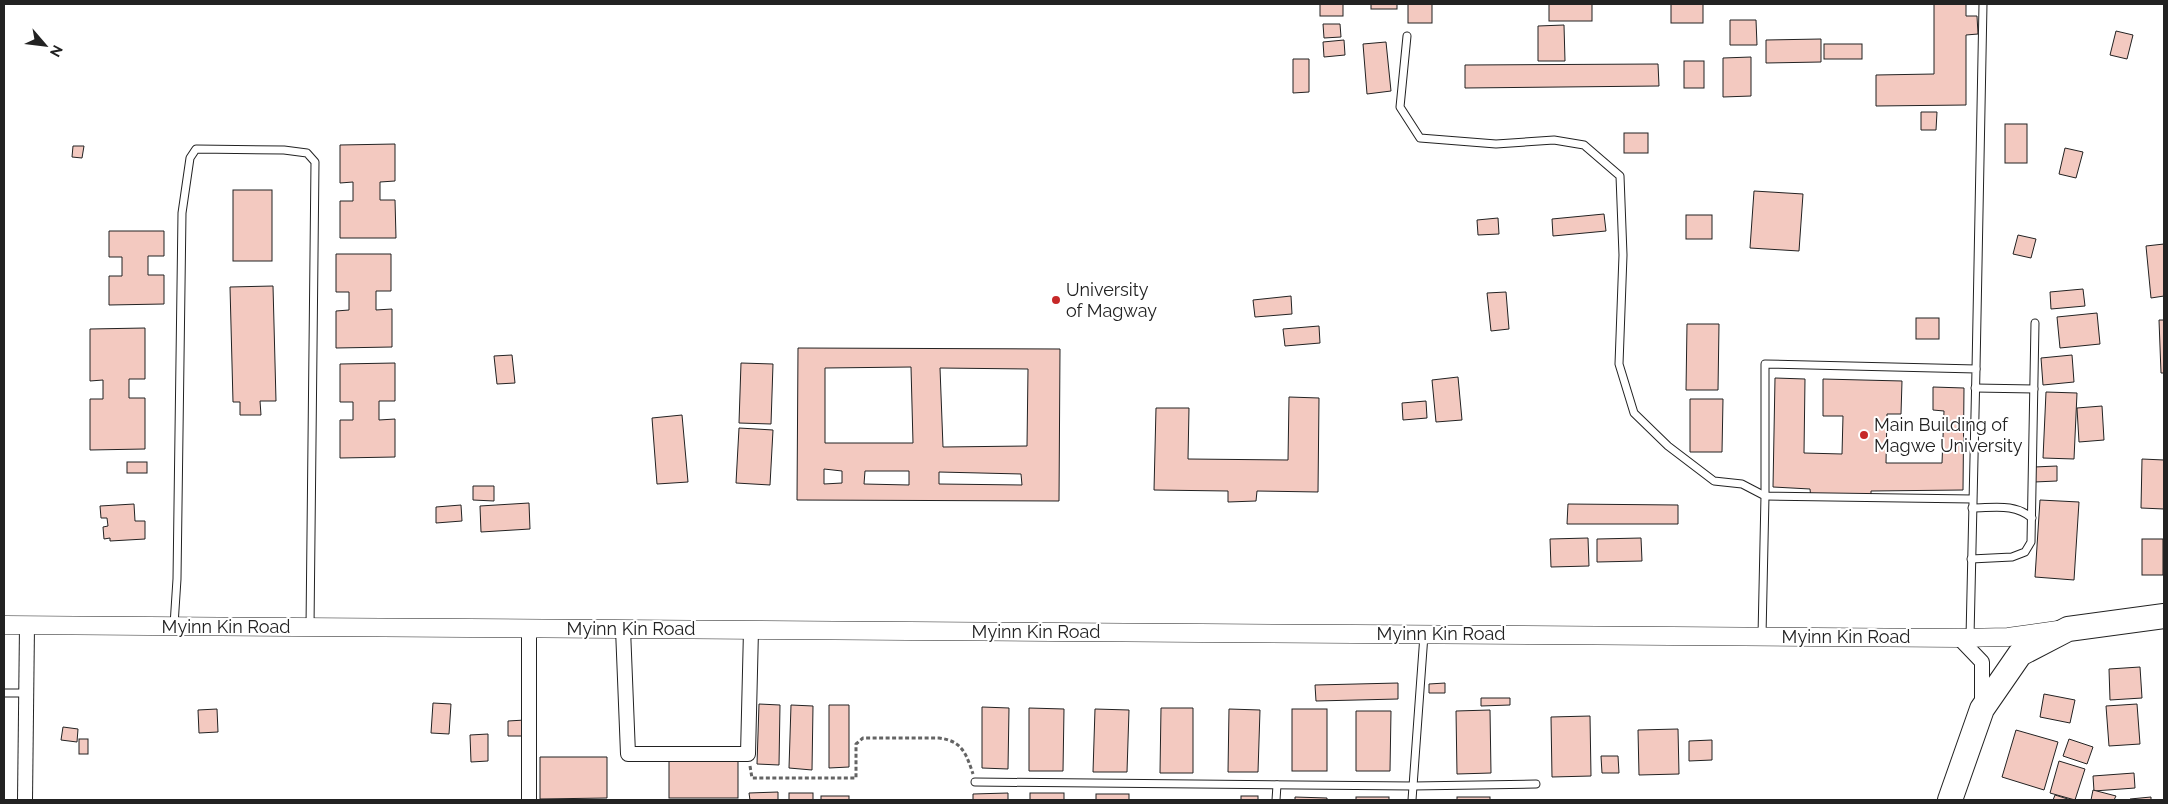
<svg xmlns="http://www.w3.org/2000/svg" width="2168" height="804" viewBox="0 0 2168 804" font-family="Raleway,sans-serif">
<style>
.building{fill:#f3c9c0;stroke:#222;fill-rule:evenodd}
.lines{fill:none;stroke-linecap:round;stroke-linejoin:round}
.service-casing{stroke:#222;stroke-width:9}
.minor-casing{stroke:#222;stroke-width:16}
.tertiary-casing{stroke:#222;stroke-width:19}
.trunk-casing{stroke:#222;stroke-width:26}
.path{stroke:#646464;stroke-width:3;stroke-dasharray:4 2.5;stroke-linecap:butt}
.service{stroke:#fff;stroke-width:7}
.minor{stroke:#fff;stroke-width:14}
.tertiary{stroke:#fff;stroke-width:18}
.trunk{stroke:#fff;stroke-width:24}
.poi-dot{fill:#c62828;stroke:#fff;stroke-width:2}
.labels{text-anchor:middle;stroke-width:4;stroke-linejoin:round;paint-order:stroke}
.poi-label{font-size:18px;fill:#222;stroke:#fff;text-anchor:start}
.street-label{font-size:18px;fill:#222;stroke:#fff}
</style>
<rect width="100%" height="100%" fill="#fff"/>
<g class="building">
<rect x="1320" y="4" width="23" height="12"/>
<rect x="1371" y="4" width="26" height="5"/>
<rect x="1408" y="4" width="24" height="19"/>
<rect x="1549" y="4" width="43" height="17"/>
<rect x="1671" y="4" width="32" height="19"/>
<polygon points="1934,4 1966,4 1966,16 1977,16 1978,34 1966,35 1966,105 1876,106 1876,75 1934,74"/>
<polygon points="1730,20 1756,20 1757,45 1730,45"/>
<polygon points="1323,24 1340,24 1341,37 1324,38"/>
<polygon points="1564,25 1565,61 1538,61 1538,26"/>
<polygon points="2116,31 2133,35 2127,59 2110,55"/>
<polygon points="1821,39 1821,62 1766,63 1766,40"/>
<polygon points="1344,40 1345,55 1324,57 1323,42"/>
<polygon points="1386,42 1391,91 1367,94 1363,44"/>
<rect x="1824" y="44" width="38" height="15"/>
<polygon points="1751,57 1751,96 1723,97 1723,58"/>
<polygon points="1293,59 1309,59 1309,92 1293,93"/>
<rect x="1684" y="61" width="20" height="27"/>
<polygon points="1658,64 1659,86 1465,88 1465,65"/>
<polygon points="1921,112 1937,112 1936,130 1921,130"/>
<rect x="2005" y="124" width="22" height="39"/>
<rect x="1624" y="133" width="24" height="20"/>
<polygon points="395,144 395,181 380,182 380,200 395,200 396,238 340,238 340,201 353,201 353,182 340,183 340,145"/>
<polygon points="73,146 84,146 82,158 72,157"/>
<polygon points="2065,148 2083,152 2076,178 2059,174"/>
<rect x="233" y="190" width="39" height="71"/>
<polygon points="1754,191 1803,194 1799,251 1750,248"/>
<polygon points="1604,214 1606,231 1553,236 1552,219"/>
<rect x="1686" y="215" width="26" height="24"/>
<polygon points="1498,218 1499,234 1478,235 1477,220"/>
<polygon points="109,231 164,231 164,256 148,256 148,275 164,275 164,304 109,305 109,276 122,276 122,257 109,257"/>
<polygon points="2018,235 2036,239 2031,258 2013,254"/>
<polygon points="2164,244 2164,296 2151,298 2146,246"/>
<polygon points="336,254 391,254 391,291 376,291 376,310 392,309 392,347 336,348 336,311 349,310 349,292 336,292"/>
<polygon points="273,286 276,401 260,401 261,415 240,415 240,402 233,402 230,287"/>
<polygon points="2083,289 2085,306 2051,309 2050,292"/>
<polygon points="1506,292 1509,329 1491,331 1487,293"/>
<polygon points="1291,296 1292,314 1255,317 1253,300"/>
<polygon points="2097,313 2100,344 2060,348 2057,317"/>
<rect x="1916" y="318" width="23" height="21"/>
<polygon points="2159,320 2164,320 2164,373 2161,373"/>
<polygon points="1687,324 1719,324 1718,390 1686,390"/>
<polygon points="1319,326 1320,343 1285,346 1283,329"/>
<polygon points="145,328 145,379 129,379 129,398 145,398 145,449 90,450 90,399 103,399 103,380 90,381 90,329"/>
<path d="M798,348L1060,349L1059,501L797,500ZM911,367L913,443H825V368ZM940,368L1028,369L1027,446L943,447ZM824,469L842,471V483L824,484ZM865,471H909V485L864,484ZM939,472L1021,474L1022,485L939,484Z"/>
<polygon points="512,355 515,383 497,384 494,356"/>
<polygon points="2072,355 2074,382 2043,385 2041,358"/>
<polygon points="395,363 395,401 379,401 379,420 395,419 395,457 340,458 340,420 353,420 353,402 340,402 340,364"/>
<polygon points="741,363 773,364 771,424 739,423"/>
<polygon points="1458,377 1462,420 1436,422 1432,380"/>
<polygon points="1775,378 1805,379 1804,453 1842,454 1843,416 1823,416 1823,379 1902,381 1901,414 1887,414 1886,463 1942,463 1944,411 1933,410 1933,387 1964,388 1963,490 1871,491 1871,499 1811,499 1810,489 1773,487"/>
<polygon points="2046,392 2077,393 2074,459 2043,458"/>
<polygon points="1289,397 1319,398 1318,492 1257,491 1256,501 1228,502 1228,491 1154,490 1156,408 1189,408 1188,459 1288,460"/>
<polygon points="1690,399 1723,399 1722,452 1690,452"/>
<polygon points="1426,401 1427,418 1403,420 1402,403"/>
<polygon points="2102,406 2104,440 2079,442 2077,408"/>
<polygon points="682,415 688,482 657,484 652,418"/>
<polygon points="739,428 773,430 770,485 736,483"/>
<polygon points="2142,459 2164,460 2164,509 2141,508"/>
<rect x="127" y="462" width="20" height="11"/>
<polygon points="2057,466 2057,481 2034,482 2034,467"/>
<polygon points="473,486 494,486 494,501 473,500"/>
<polygon points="2040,500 2079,502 2074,580 2035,577"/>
<polygon points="529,503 530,529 481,532 480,506"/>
<polygon points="134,504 135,521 145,521 145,539 110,541 110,538 104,539 103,527 108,526 107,518 101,518 100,506"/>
<polygon points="1568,504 1678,505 1678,524 1567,524"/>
<polygon points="461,505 462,521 436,523 436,507"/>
<polygon points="1588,538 1589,566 1551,567 1550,539"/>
<polygon points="1641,538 1642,561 1597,562 1597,539"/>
<rect x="2142" y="539" width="21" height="36"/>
<polygon points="2140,667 2142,698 2110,700 2109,669"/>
<polygon points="1398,683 1398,699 1316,701 1315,685"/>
<polygon points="1445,683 1445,693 1429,693 1429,684"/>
<polygon points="2044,694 2075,700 2070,723 2040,717"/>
<polygon points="1481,698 1510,698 1510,705 1481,706"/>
<polygon points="433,703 451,704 449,734 431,733"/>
<polygon points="759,704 780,705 779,765 757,764"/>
<polygon points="2137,704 2140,744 2109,746 2106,706"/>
<polygon points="791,705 813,706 812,770 789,768"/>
<polygon points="829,705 849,705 849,767 829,768"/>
<polygon points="982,707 1009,708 1008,769 982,768"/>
<polygon points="1029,708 1064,709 1063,771 1029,771"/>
<polygon points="1161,708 1193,708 1193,773 1160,773"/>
<polygon points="217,709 218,732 199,733 198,710"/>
<polygon points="1095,709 1129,710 1127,772 1093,772"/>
<polygon points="1229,709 1260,710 1258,772 1228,772"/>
<rect x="1292" y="709" width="35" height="62"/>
<polygon points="1490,710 1491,773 1457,774 1456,711"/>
<polygon points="1356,711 1391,711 1390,771 1356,771"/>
<polygon points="1590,716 1591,776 1552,777 1551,717"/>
<polygon points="525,720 525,736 508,736 508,721"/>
<polygon points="63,727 78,729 77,742 61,740"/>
<polygon points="1678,729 1679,774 1639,775 1638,730"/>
<polygon points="2016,730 2058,742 2044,790 2002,777"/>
<polygon points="488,734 488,761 471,762 470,735"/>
<rect x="79" y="739" width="9" height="15"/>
<polygon points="2069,739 2093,747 2087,764 2063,756"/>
<polygon points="1712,740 1712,760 1689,761 1689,741"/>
<polygon points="1601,756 1618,756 1619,773 1602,773"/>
<polygon points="540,757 607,757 607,798 540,799"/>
<rect x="669" y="758" width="69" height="40"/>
<polygon points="2059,761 2085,769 2075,800 2050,793"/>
<polygon points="2134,773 2135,788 2094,791 2093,776"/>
<polygon points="2093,790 2116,796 2114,800 2091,800"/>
<polygon points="778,792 778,800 750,800 749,793"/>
<rect x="789" y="793" width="24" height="7"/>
<polygon points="1008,793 1008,800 973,800 973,794"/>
<rect x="1030" y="793" width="34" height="7"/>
<rect x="1096" y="794" width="33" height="6"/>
<polygon points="2055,795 2071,800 2053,800"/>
<rect x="821" y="796" width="28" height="4"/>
<rect x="1241" y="796" width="17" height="4"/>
<polygon points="1295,797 1327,798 1327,800 1295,800"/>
<rect x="1356" y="797" width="33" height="3"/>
<rect x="1457" y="797" width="33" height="3"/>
<polygon points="2151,797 2151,800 2130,800 2130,799"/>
</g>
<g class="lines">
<defs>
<g id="service">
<polyline points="1407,36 1400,107 1420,138 1496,144 1554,140 1584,145 1620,176 1623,255 1619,364 1634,413 1668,446 1714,481 1742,484 1765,496 1762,636"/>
<polyline points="1976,369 1983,4"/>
<polyline points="1975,388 2034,389"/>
<path d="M1972,508C1994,508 2014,503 2032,518"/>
<polyline points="1971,559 2012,557 2025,552 2031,542 2035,323"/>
<polyline points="174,625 177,579 182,213 190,158 196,149 284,150 307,153 315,162 310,627"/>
<polyline points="1970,637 1976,369 1765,364 1765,496 1972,499"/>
<polyline points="4,693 26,693"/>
<polyline points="975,782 1413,786 1536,784"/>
<polyline points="1276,800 1277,785"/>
<polyline points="1412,800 1424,635"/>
</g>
<g id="minor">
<polyline points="529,629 529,800"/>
<polyline points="623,629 628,754 748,754 751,630"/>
<polyline points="1959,638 1982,662 1982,705"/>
<polyline points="25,800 27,626"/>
</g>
<polyline id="tertiary" points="4,625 1959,638 2008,637 2058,630"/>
<polyline id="trunk" points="1950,800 1982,709 2020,654 2068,629 2164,616"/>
</defs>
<use href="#service" class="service-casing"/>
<use href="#minor" class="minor-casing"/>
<use href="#tertiary" class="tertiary-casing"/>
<use href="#trunk" class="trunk-casing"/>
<path class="path" d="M750,766L752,778H856V744L863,738H939C962,741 966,753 973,774"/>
<use href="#service" class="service"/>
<use href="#minor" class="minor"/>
<use href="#tertiary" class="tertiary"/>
<use href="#trunk" class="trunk"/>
</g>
<g class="poi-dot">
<circle cx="1056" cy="300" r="5"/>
<circle cx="1864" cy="435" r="5"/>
</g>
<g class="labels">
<g class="poi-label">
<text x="1066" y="296">University<tspan x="1066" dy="21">of Magway</tspan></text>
<text x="1874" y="431">Main Building of<tspan x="1874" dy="21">Magwe University</tspan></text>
</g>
<g class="street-label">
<text x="226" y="633">Myinn Kin Road</text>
<text x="631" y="635">Myinn Kin Road</text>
<text x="1036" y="638">Myinn Kin Road</text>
<text x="1441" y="640">Myinn Kin Road</text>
<text x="1846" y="643">Myinn Kin Road</text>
</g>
</g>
<rect width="2168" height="804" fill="none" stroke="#222222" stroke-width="10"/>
<g transform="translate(45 45) rotate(118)" stroke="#ffffff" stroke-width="4" paint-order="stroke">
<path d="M0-4L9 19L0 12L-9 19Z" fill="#222222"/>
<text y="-8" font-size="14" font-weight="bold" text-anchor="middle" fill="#222222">N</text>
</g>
</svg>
